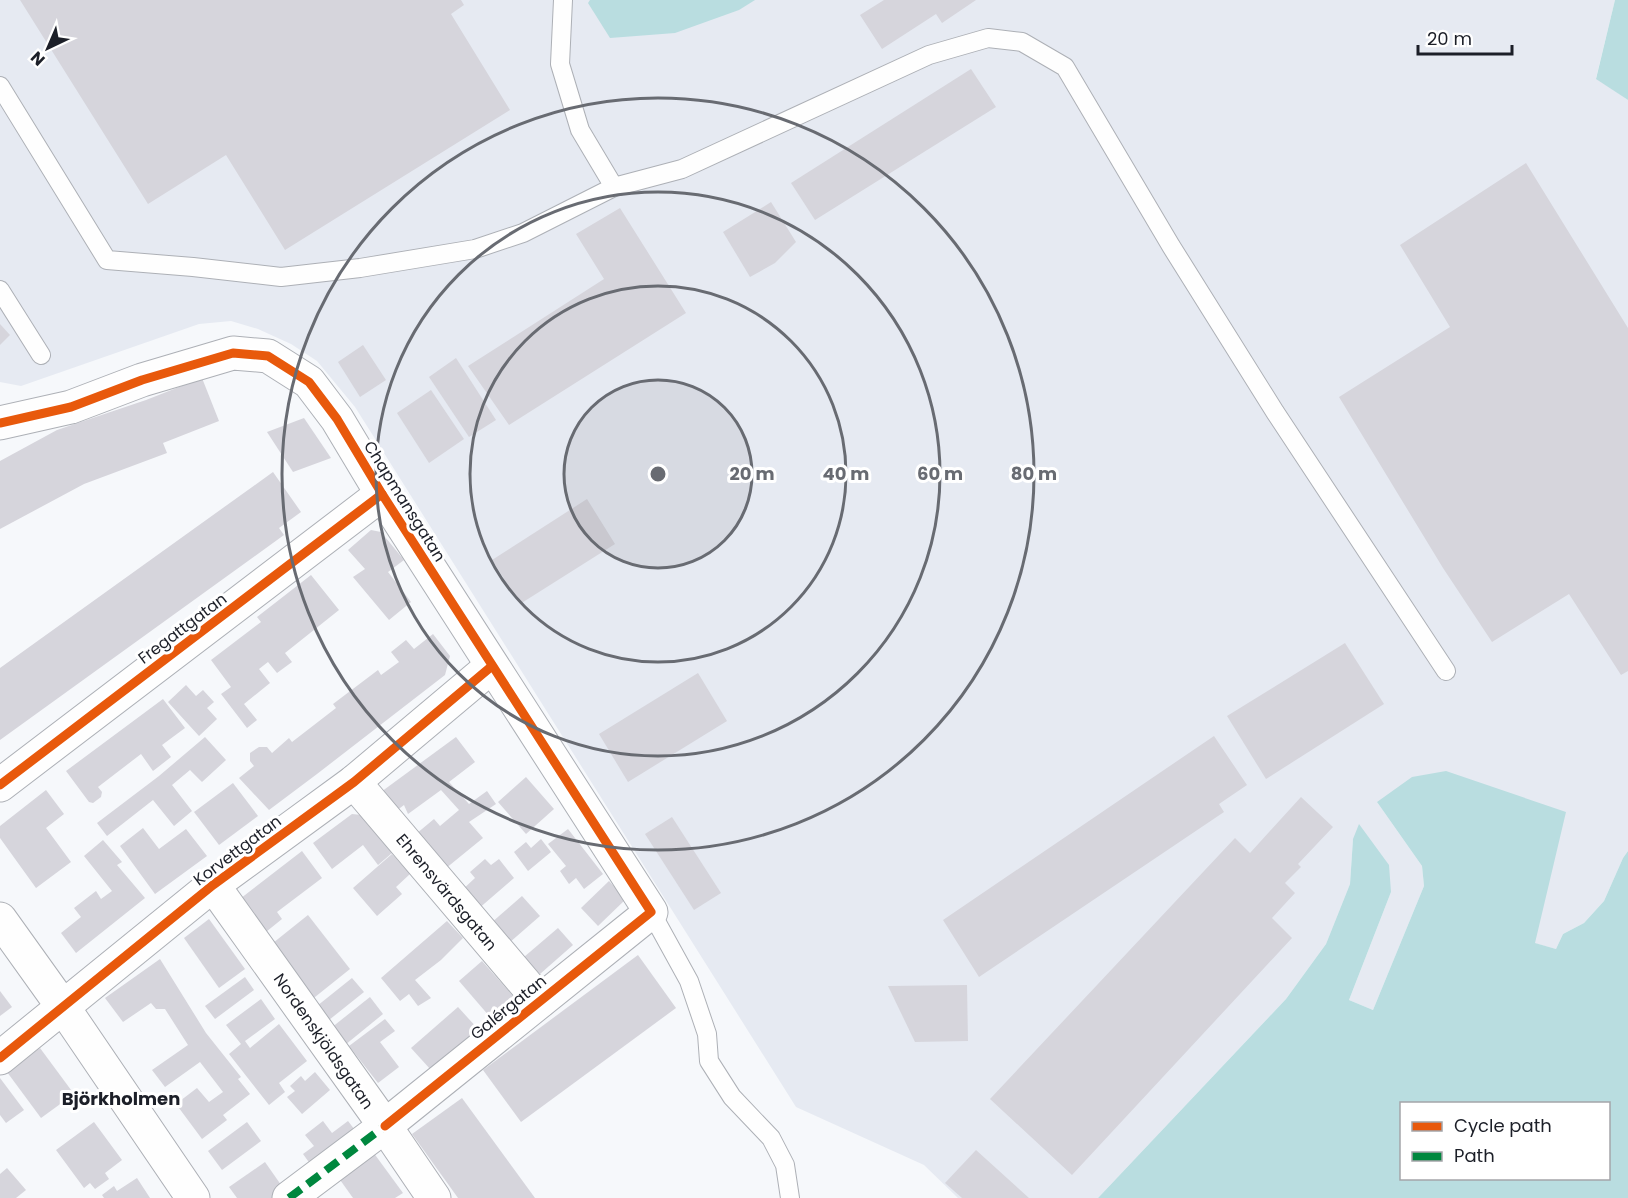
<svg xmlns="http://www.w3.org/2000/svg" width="1628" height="1198" viewBox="0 0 1628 1198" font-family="Poppins,sans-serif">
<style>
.built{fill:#e6eaf2}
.water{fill:#b9dde0;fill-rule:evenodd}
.building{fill:#d6d5dc}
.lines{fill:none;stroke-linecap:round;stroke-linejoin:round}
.lane-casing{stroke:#adb0b6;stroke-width:20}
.street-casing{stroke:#adb0b6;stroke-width:35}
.lane{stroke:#fefefe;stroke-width:18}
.street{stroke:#fefefe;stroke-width:33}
.quiet{stroke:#00873e;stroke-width:8;stroke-dasharray:15 8;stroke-linecap:butt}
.cycleway-casing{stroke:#fff;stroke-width:13}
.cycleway{stroke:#e8590c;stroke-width:9}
.ring{fill:none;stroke:#686b72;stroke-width:3}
.labels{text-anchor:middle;stroke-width:6;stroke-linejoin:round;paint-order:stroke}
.street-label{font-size:16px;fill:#1c1f28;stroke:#fff}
.neighbourhood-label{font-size:18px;font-weight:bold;fill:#1c1f28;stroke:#fff}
.centre{fill:#686b72;stroke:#fff;stroke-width:3}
.ring-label{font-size:18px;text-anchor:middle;font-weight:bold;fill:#686b72;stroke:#fff;stroke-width:6;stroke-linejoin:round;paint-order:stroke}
</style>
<rect width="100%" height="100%" fill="#f6f8fb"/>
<polygon class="built" points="0,0 1615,0 1596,78 1628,100 1628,851 1623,858 1604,901 1584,923 1563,934 1556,949 1534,943 1377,802 1422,866 1424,886 1373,1010 1349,1000 1391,892 1353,839 1350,884 1326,944 1286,999 1098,1198 958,1198 924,1165 796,1107 355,407 317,361 291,344 258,329 231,321 199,324 21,386 0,382"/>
<g class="water">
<polygon points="590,0 755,0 739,10 675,33 610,38 588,3"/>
<polygon points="1615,0 1628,0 1628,100 1596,79"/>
<path d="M1446,771L1566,812L1535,943L1556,949L1563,934L1584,923L1604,901L1623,858L1628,851V1198H1098L1286,999L1326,944L1350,884L1353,839L1359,824L1389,865L1391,892L1349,1000L1373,1010L1424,886L1422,866L1377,802L1412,777ZM1402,1104H1608V1178H1402Z"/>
</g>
<g class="building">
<polygon points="20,0 461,0 464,5 451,14 510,110 285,250 226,155 148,204"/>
<polygon points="884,0 976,0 942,23 936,14 882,49 860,15"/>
<polygon points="971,69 996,107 815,220 791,183"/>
<polygon points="1526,163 1628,328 1628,671 1621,675 1569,594 1492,642 1443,568 1339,397 1450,327 1400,245"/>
<polygon points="771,202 796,242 775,263 750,277 723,232"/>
<polygon points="620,208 686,313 509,425 468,366 604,279 576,234"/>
<polygon points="0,324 10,335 0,345"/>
<polygon points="363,345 386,380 360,397 338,362"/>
<polygon points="456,358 496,420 469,437 429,377"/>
<polygon points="202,378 219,421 163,443 167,453 84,484 0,529 0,461 57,430 146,400"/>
<polygon points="431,390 464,439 429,463 397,413"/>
<polygon points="304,418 331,458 293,472 267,432"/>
<polygon points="273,472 301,512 279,528 284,535 0,740 0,668"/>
<polygon points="587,499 615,544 520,604 492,560"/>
<polygon points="371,530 381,532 404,560 388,572 411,602 389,620 353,577 365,569 348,550"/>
<polygon points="311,575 339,610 285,653 292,662 277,673 268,662 259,669 270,683 244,704 257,720 247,728 221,694 231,687 211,660 261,622 257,617"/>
<polygon points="433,634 450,656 445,675 317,774 269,810 239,778 254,766 250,761 250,753 259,747 267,747 272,753 289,738 292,742 336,708 333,704 378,670 381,675 399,662 391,652 406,640 414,649"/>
<polygon points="1345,643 1384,704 1266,779 1227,716"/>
<polygon points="698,673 727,721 628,782 599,734"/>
<polygon points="186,685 196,696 203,690 214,702 207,708 217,719 199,736 168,702"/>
<polygon points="163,699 185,728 162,745 171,757 153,771 141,754 98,787 102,792 101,797 93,803 89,802 66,771"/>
<polygon points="1214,736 1247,785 1219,804 1224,812 979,977 943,920"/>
<polygon points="205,737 226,760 202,782 190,770 172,785 192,811 174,826 153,800 107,836 97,823 159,776"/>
<polygon points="456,737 475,762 449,782 469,804 487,791 496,804 469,822 483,838 445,869 416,834 434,819 440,826 459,810 441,790 408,814 404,805 396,811 381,792"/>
<polygon points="526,777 554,809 526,834 498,802"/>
<polygon points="233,783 258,816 219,845 194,812"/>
<polygon points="46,790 64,814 46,828 71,862 36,888 0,838 0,826"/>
<polygon points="1301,797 1333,827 1298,864 1301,867 1285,883 1295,893 1272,918 1292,938 1072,1175 990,1099 1235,838 1250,853"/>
<polygon points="352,814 362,815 392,853 378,865 363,845 332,869 313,843"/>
<polygon points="672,817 721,893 694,910 645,834"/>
<polygon points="143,828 159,849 186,829 207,856 155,894 120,846"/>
<polygon points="568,829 603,874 584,889 576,878 569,884 560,871 566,866 548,844"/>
<polygon points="541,839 551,852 528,871 514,852 526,842 531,848"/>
<polygon points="103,840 122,862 117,865 145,898 76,953 61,933 81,917 74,908 96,891 101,899 112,891 84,856"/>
<polygon points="302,851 322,878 277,912 282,919 261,936 236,902"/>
<polygon points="392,854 410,874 396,887 402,894 377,916 353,888"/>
<polygon points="485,859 491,865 499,859 514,878 477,910 461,891 475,878 470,872"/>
<polygon points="609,881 626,899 598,926 581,908"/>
<polygon points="522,896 540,916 509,943 491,923"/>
<polygon points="308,915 350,969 310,1001 268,947"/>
<polygon points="209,919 245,969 219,988 184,938"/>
<polygon points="447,921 463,938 441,960 415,980 431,998 418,1006 409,994 400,1001 381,978"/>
<polygon points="558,928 573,945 540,974 524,957"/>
<polygon points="638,955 676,1008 521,1122 483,1070"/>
<polygon points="160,959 206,1033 241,1077 238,1079 250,1094 223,1115 227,1120 202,1139 176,1104 197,1088 209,1102 223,1092 200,1062 165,1087 152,1070 188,1045 165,1009 156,1009 151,1003 123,1022 105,998"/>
<polygon points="482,961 514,997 490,1017 459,981"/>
<polygon points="245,977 254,990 215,1019 205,1006"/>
<polygon points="352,978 364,992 329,1020 317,1006"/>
<polygon points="967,985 968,1041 915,1042 888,986"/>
<polygon points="0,991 12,1007 0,1016"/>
<polygon points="370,997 383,1014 345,1045 331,1028"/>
<polygon points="261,999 275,1019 245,1041 250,1048 279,1024 307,1061 279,1083 285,1092 269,1105 229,1054 241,1044 226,1025"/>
<polygon points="458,1007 478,1029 431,1070 411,1048"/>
<polygon points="385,1019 395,1031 380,1042 399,1067 378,1083 349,1046"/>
<polygon points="40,1048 74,1094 41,1118 7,1072"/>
<polygon points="315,1072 330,1090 302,1114 287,1097 295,1091 290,1086 301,1076 305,1081"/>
<polygon points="0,1078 24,1110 6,1123 0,1115"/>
<polygon points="462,1098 535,1198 458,1198 412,1134"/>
<polygon points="323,1121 332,1133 348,1121 361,1138 316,1172 303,1154 314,1146 305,1135"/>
<polygon points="94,1122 122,1160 105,1173 109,1179 95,1189 90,1183 84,1188 56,1150"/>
<polygon points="247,1122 261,1141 222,1170 208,1151"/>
<polygon points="976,1150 1029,1198 962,1198 945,1183"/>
<polygon points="373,1152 403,1193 395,1198 353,1198 333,1170"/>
<polygon points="265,1162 286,1192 278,1198 237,1198 229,1187"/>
<polygon points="7,1168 26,1190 16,1198 0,1198 0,1174"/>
<polygon points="137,1178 150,1198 104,1198 102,1195 114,1186 117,1191"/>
</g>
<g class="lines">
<defs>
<g id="lane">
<polyline points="563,0 560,64 580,130 614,187"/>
<polyline points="0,86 107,260 193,267 281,277 360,268 475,249 523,233 614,187 682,169 929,55 988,38 1022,42 1065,67 1171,246 1275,412 1446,671"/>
<polyline points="0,290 41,355"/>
<polyline points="651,912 689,981 707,1034 709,1061 732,1097 771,1138 785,1165 790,1198"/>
</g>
<g id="street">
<polyline points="0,423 71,407 142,380 233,353 268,356 309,382 337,419 382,494 651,912 385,1126 289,1198"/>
<polyline points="354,782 540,1001"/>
<polyline points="0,785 382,494"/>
<polyline points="213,885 385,1126 434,1198"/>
<polyline points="0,919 63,1007 193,1198"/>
<polyline points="0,1058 213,885 354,782 492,666"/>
</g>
</defs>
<use href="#lane" class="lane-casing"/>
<use href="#street" class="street-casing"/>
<use href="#lane" class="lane"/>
<use href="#street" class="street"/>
<polyline class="quiet" points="289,1198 385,1126"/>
<defs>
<g id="cycleway">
<polyline points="0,423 71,407 142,380 233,353 268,356 309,382 337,419 382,494 651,912 385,1126"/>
<polyline points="0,785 382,494"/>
<polyline points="0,1058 213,885 354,782 492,666"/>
</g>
</defs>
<use href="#cycleway" class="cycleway-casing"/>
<use href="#cycleway" class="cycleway"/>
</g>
<circle cx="658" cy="474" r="94" fill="#686b72" fill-opacity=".12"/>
<g class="ring">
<circle cx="658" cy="474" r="94"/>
<circle cx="658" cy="474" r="188"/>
<circle cx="658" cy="474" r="282"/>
<circle cx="658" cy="474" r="376"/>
</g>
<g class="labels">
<g class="street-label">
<text transform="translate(405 501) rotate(58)" y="6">Chapmansgatan</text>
<text transform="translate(182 628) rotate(-37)" y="6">Fregattgatan</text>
<text transform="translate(237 850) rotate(-37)" y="6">Korvettgatan</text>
<text transform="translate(447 892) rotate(50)" y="6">Ehrensvärdsgatan</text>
<text transform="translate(508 1007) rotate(-39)" y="6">Galérgatan</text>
<text transform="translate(324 1041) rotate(55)" y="6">Nordenskjöldsgatan</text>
</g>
<g class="neighbourhood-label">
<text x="121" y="1105">Björkholmen</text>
</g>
</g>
<circle cx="658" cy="474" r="9" class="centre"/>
<g class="ring-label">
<text x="752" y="480">20 m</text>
<text x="846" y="480">40 m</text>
<text x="940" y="480">60 m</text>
<text x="1034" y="480">80 m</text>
</g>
<rect x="1400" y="1102" width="210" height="78" fill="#ffffff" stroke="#a4a5a9" stroke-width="1.5"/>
<rect x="1412" y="1122" width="30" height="9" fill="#e8590c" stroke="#a4a5a9" stroke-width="1.5"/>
<text x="1454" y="1132" font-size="18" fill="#1c1f28">Cycle path</text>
<rect x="1412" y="1152" width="30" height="9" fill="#00873e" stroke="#a4a5a9" stroke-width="1.5"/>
<text x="1454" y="1162" font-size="18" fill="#1c1f28">Path</text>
<g transform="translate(48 48) rotate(224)" stroke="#ffffff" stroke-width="4.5" paint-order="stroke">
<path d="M0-4.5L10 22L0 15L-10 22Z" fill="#1c1f28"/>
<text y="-9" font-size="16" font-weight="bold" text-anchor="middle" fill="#1c1f28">N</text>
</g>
<path d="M1418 45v9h94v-9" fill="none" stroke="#1c1f28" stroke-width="3"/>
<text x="1427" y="45" font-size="18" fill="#1c1f28" stroke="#ffffff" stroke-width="4.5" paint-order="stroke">20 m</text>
</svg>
